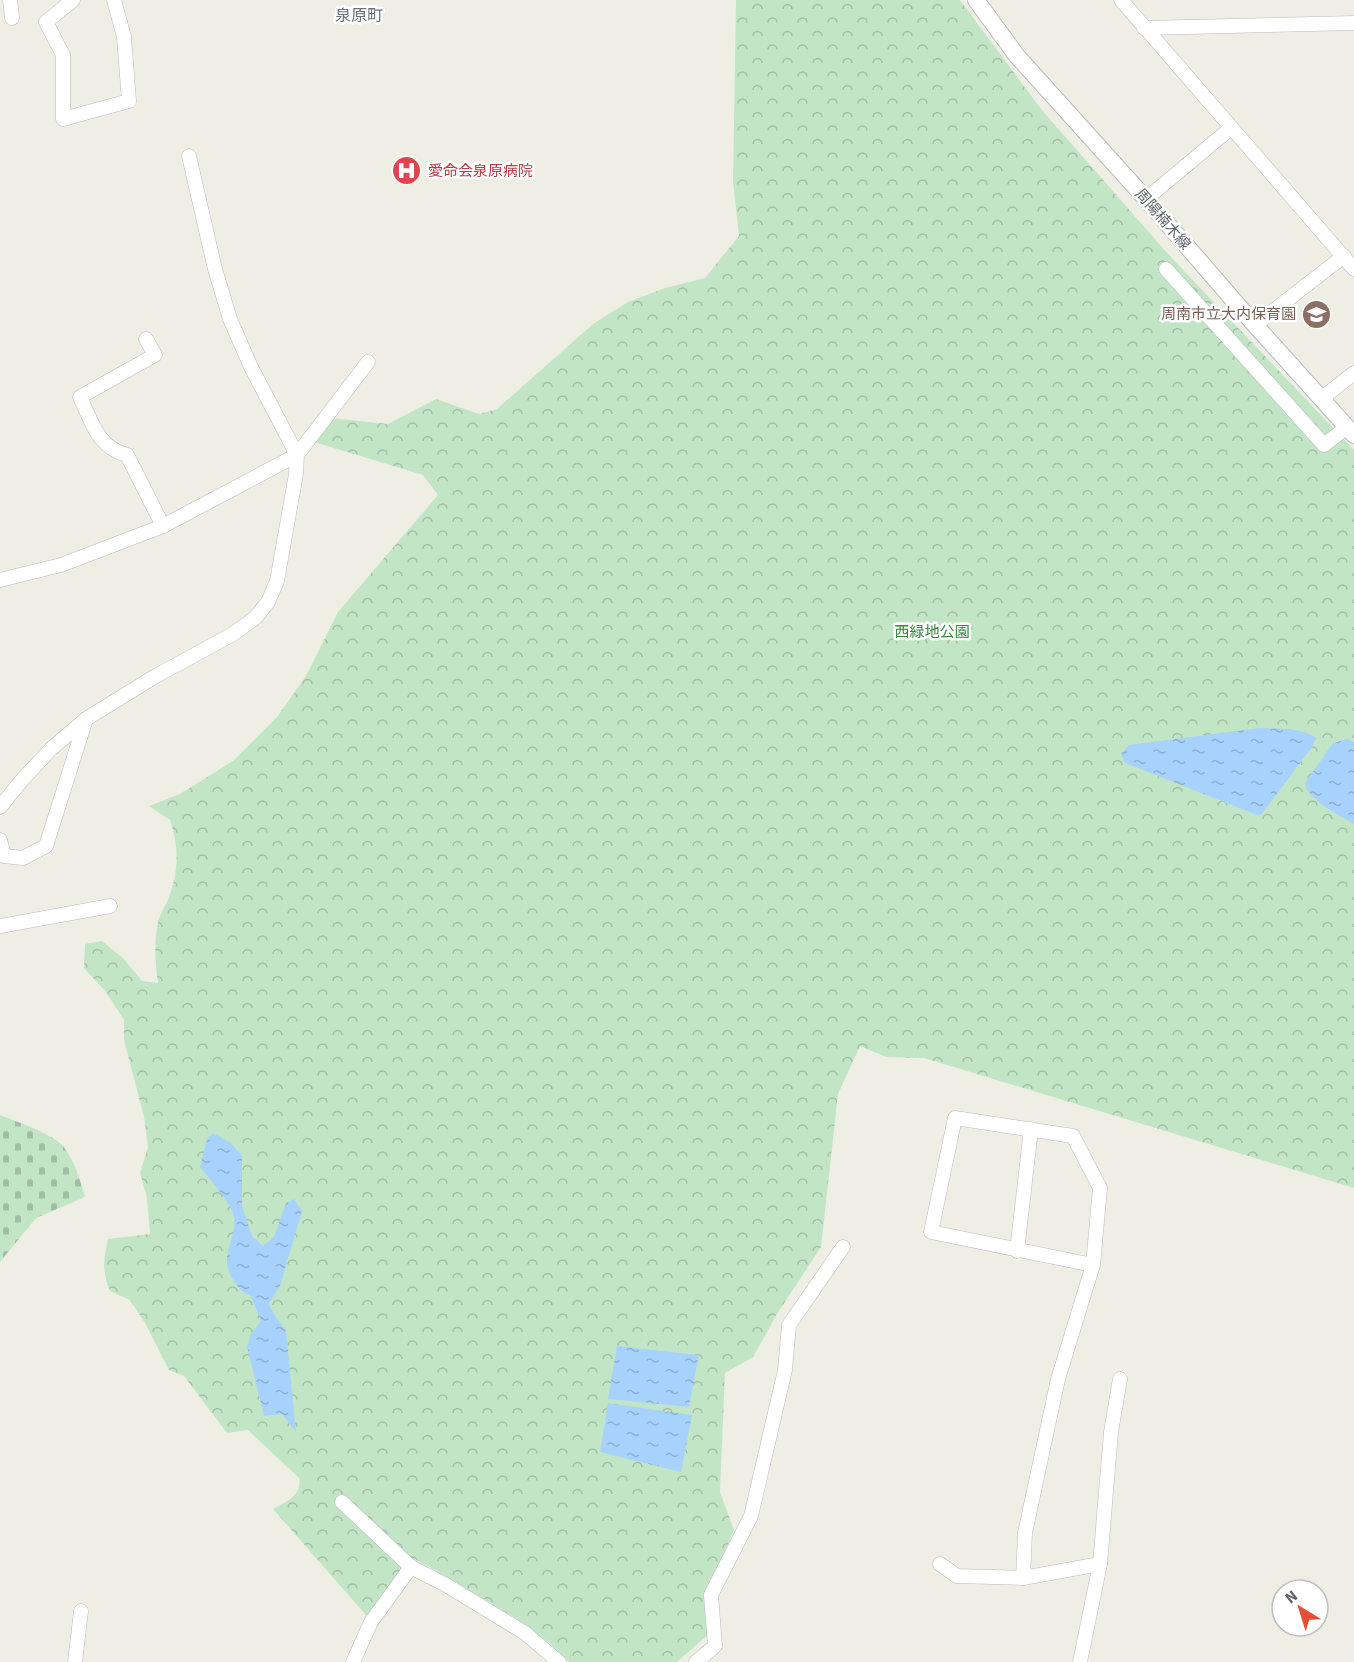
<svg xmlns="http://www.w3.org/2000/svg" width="1354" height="1662" viewBox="0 0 1354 1662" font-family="'Source Sans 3','Noto Sans JP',sans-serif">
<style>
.forest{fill:url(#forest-crowns)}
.cemetery{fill:url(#cemetery-stones)}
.water{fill:url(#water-ripples)}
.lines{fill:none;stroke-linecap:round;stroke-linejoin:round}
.minor-casing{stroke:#b8babf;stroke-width:15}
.tertiary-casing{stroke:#b8babf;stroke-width:18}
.minor{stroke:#fff;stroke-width:14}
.tertiary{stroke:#fff;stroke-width:16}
.labels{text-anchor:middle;stroke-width:5;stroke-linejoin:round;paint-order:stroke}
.health-label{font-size:15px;fill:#be3a42;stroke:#fff;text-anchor:start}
.street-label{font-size:15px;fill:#5d6066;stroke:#fff}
.education-label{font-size:15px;fill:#785e54;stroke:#fff;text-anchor:end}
.park-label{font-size:15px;fill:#36843f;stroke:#fff}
.neighbourhood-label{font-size:16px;fill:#6e7278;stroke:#fff}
</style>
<defs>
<pattern id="forest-crowns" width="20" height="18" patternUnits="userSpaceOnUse" patternTransform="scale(1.5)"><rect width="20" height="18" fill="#c2e6c5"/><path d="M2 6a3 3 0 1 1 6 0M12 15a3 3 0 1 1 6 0" fill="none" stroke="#a1bea4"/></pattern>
<pattern id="cemetery-stones" width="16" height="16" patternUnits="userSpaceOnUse" patternTransform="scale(1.5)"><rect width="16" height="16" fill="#c2e6c5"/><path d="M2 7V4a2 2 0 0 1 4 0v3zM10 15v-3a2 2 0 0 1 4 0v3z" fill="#a1bea4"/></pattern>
<pattern id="water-ripples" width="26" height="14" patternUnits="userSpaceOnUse" patternTransform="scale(1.5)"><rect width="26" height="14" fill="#a7d2fe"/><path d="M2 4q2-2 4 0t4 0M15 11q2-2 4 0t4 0" fill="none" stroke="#8baed1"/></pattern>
</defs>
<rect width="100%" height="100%" fill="#efeee5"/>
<path class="forest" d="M736,0H960L1041,109L1168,254L1354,450V1188L924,1058L886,1057L860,1046L838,1094L821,1247L777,1314L753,1357L725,1373L720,1492L734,1530L709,1591V1634L677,1662H569C546,1637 520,1621 491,1603C464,1587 438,1571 410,1557L372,1622L273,1509C287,1501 302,1496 299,1478L248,1430L227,1433L184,1376L169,1370L145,1323L130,1300L110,1291C102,1271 103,1260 108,1239L150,1234L147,1198L140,1173L148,1147L144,1117L124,1040V1020L106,992L84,968L85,944L102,941L123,958L142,981L158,983C155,962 154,943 158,922C160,914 166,905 169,897C179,870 179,846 170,820L149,806L180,794L233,761L277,717L306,676L338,612L438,495L423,475L314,442L330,418L388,424L436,399L479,414L497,409L593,324L628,302L665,288L705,278L739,236L733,181Z"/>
<path class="cemetery" d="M0,1115C15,1121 53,1134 63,1146C75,1161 80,1180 85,1197L36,1218L0,1262Z"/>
<g class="water">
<path d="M1259,728C1277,729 1301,727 1316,738L1312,747L1262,814L1257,815L1125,763L1121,754L1129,745Z"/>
<path d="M1347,739L1354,742V824C1341,816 1306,799 1305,783L1333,743Z"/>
<path d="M213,1133L231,1143L242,1156V1206L252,1236L263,1246L274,1237L286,1203L294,1199L302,1211L280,1286L269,1303C272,1314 280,1321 286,1331L296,1432L282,1414L264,1416L247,1347L251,1334L261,1321L251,1296C239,1292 229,1277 227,1264C225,1247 239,1231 233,1213C229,1201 209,1178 200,1167L207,1139Z"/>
<polygon points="617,1346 699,1355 689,1407 608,1399"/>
<polygon points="608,1403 692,1415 681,1472 600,1452"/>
</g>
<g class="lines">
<defs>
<g id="minor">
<polyline points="10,0 12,18"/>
<polyline points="73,0 46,22 63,55 63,119 129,101 124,37 114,0"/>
<polyline points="1121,0 1354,269"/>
<polyline points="1144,28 1354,23"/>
<polyline points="1146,199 1231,128"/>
<polyline points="1166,269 1324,445 1347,427"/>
<polyline points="1255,325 1344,256"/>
<path d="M146,339L155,355L80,397C92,422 97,447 127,455L163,526"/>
<polyline points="1321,399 1354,373"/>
<polyline points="0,580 61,565 163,526 297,455 368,362"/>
<polyline points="0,807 22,780 51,749 86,719 154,677 233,634 255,618 268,602 277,581 296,474 297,455 251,367 230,319 215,269 189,156"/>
<polyline points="0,840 4,856 23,858 46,846 86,719"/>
<polyline points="0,926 110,906"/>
<polyline points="1017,1251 1031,1129"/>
<polyline points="342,1502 411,1567 446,1585 525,1633 559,1662"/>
<polyline points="940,1564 957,1576 1023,1578 1100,1564"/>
<polyline points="1023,1578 1025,1533 1058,1379 1093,1265 1100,1188 1073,1136 955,1118 931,1232 1093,1265"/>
<polyline points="75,1662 81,1611"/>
<polyline points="353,1662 371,1622 411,1567"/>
<polyline points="696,1662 715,1646 711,1595 751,1516 785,1370 789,1325 843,1247"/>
<polyline points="1080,1662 1100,1564 1111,1432 1120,1379"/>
</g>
<polyline id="tertiary" points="976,0 1017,56 1146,199 1255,325 1354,435"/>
</defs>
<use href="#minor" class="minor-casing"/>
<use href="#tertiary" class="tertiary-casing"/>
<use href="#minor" class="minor"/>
<use href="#tertiary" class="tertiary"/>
</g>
<defs>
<symbol id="hospital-disc" viewBox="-11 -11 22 22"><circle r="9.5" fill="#e0444e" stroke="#fff"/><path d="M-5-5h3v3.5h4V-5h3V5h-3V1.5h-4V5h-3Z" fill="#fff"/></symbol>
<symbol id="school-disc" viewBox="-11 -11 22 22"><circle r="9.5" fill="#8d6e63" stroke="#fff"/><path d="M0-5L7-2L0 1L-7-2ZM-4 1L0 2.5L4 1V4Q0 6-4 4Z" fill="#fff"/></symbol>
</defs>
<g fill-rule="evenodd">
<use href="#hospital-disc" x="390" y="154" width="33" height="33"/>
<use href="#school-disc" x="1300" y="298" width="33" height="33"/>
</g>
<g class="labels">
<g class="health-label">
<text x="428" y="176">愛命会泉原病院</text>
</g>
<g class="street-label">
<text transform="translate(1163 219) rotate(49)" y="5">周陽楠木線</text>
</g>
<g class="education-label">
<text x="1296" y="319">周南市立大内保育園</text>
</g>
<g class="park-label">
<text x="932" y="637">西緑地公園</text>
</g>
<g class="neighbourhood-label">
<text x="359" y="21">泉原町</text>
</g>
</g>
<g transform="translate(1300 1608) rotate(322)"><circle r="28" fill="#ffffff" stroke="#bebfc2" stroke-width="1.5"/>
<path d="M0-4.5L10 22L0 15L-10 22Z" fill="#e74d34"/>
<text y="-9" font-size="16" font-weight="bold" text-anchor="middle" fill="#5d6066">N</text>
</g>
</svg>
